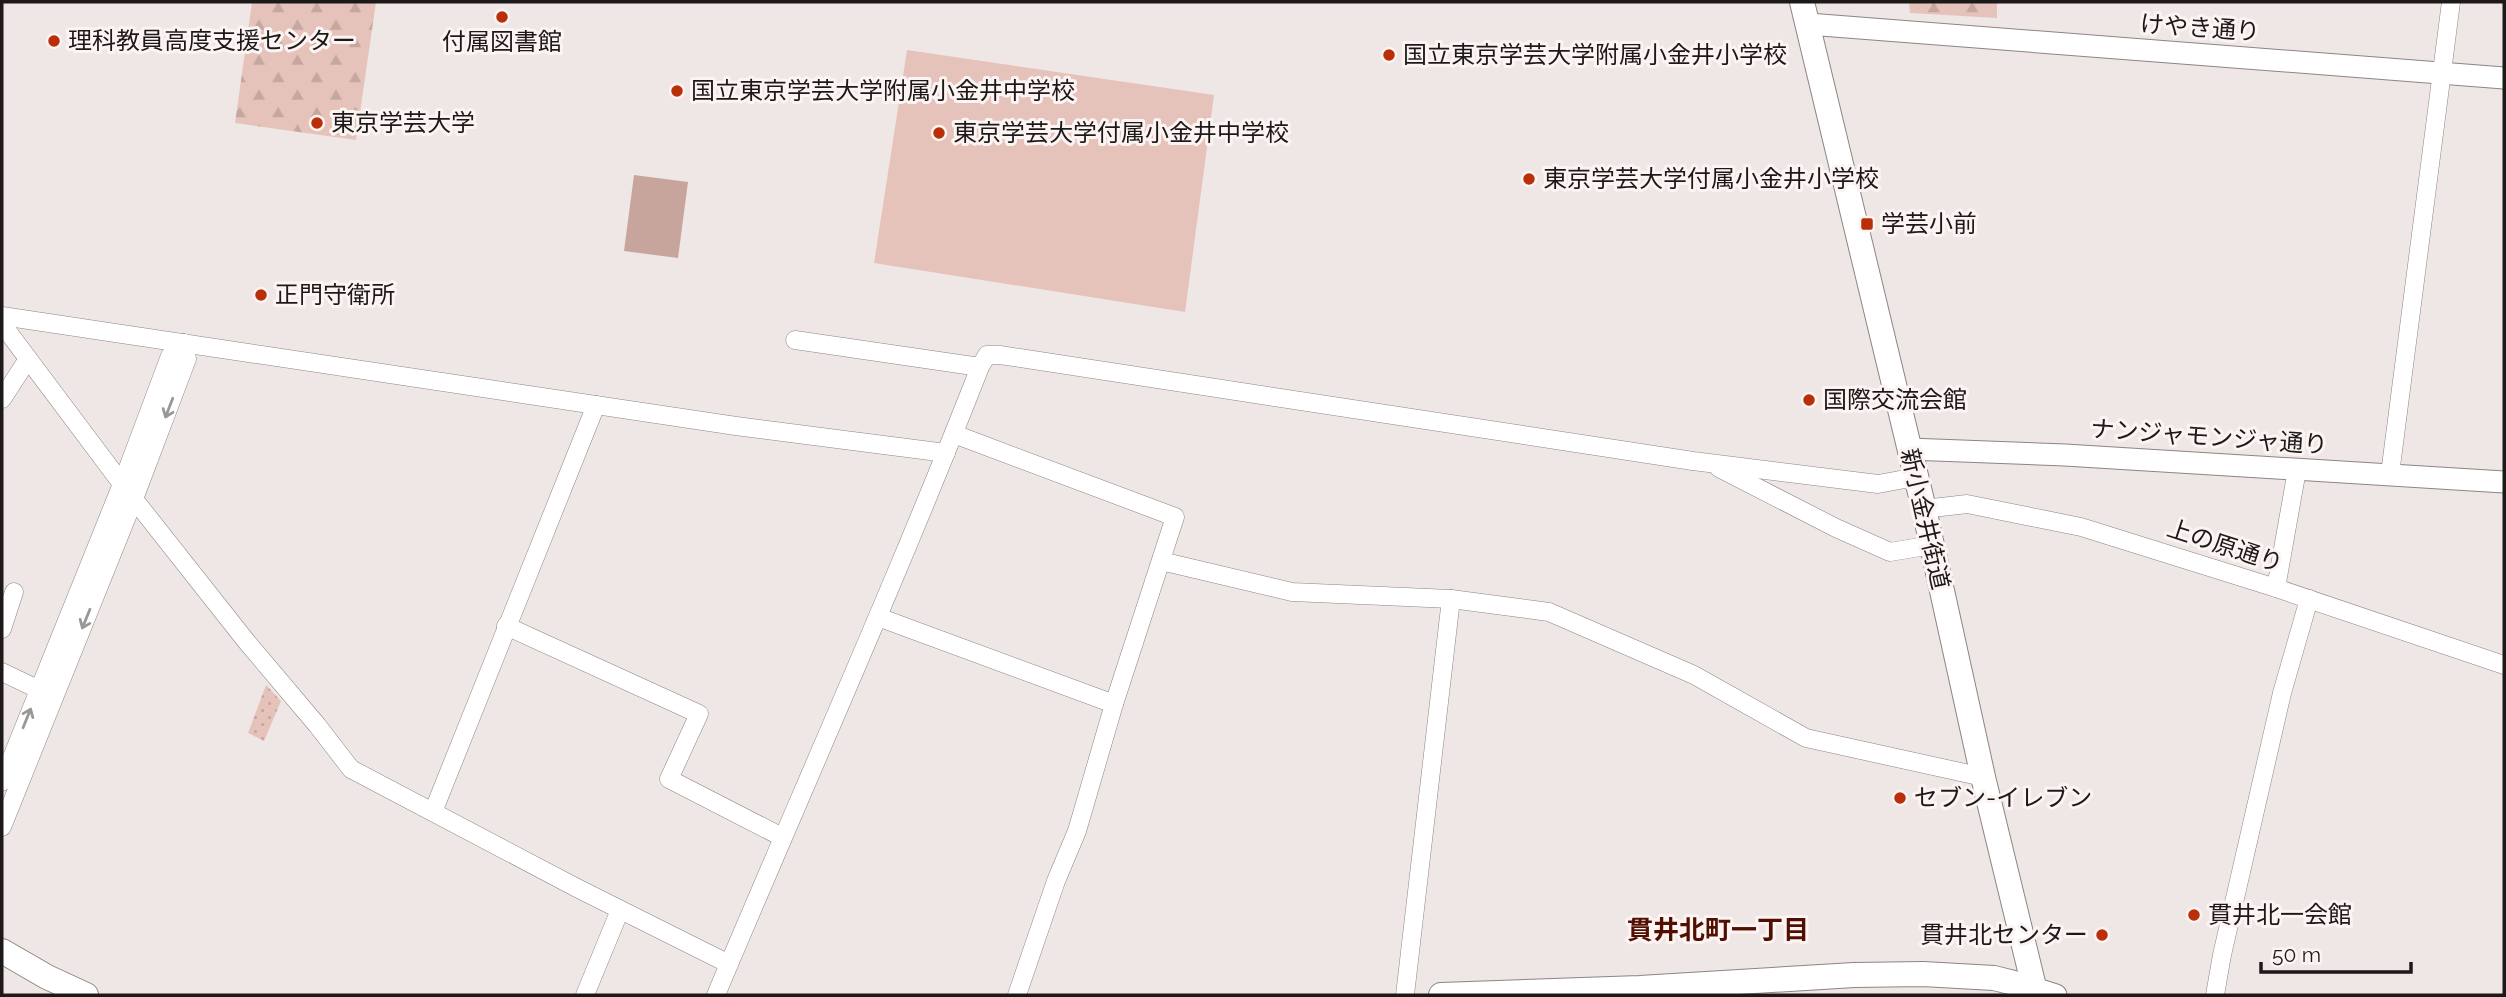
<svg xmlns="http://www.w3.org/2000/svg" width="2506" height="997" viewBox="0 0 2506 997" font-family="Raleway,'Noto Sans JP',sans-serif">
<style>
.green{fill:#e6c3ba}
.forest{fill:url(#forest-firs)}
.park{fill:url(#park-dots)}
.water{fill:#c7a59c}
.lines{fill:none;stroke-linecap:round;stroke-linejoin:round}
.minor-casing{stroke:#8c8583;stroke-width:19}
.tertiary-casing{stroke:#8c8583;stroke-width:23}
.secondary-casing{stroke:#8c8583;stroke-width:26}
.minor{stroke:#fff;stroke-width:18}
.tertiary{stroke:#fff;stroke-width:21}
.secondary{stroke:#fff;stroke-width:24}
.oneway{stroke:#999897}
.poi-dot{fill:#b92f08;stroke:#fcf4f2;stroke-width:2.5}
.labels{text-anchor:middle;stroke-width:6;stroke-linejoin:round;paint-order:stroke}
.street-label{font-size:24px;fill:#1c1918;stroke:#fcf4f2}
.poi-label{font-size:24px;fill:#1c1918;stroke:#fcf4f2;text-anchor:start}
.neighbourhood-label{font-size:26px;font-weight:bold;fill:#510f01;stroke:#fcf4f2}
</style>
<defs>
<pattern id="forest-firs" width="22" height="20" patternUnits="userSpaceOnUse" patternTransform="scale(1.75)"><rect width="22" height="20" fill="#e6c3ba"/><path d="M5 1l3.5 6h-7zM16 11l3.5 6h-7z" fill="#c5a79f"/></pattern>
<pattern id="park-dots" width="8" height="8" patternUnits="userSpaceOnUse" patternTransform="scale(1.75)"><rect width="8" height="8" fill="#e6c3ba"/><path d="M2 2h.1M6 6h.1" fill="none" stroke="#c5a79f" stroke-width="1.8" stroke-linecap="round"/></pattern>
</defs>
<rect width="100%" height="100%" fill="#efe7e5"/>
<polygon class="green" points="907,50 1214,95 1185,312 874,263"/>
<g class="forest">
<polygon points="252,2 376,2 356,140 235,123"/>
<polygon points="1909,2 1997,2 1997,18 1910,13"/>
</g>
<polygon class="park" points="266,685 281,701 264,741 248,733"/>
<polygon class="water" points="634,175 688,182 678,258 624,251"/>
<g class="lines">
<defs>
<g id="minor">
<polyline points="2,316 736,426 946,453"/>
<polyline points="2,324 122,484 246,641 317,725 351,769 577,888 729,964"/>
<polyline points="795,340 980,367"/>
<polyline points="2,399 28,359"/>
<polyline points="954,434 1175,517 1114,704 1077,831 1056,881 1017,995"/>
<polyline points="1719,468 1836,528 1890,552 1932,545"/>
<polyline points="2390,474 2451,2"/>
<polyline points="1924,509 1967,504 2081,527 2276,588 2504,665"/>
<polyline points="1161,561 1292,592 1451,599 1549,612 1694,675 1806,738 1983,777"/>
<polyline points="2276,588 2297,470"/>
<polyline points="878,617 1114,704"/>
<polyline points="506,626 699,714 669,779 782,837"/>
<polyline points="2,629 14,592"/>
<polyline points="2,672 48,694"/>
<polyline points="2,782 122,484 170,356 184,343"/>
<polyline points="433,812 596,405"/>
<polyline points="2,827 134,499 187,359 184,343"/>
<polyline points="585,995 620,910"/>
<path d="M716,995C804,786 897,579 980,367L987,355H1000L1693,461L1878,484L1916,477"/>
<polyline points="1405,995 1451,599"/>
<polyline points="2215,995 2222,955 2282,693 2309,599"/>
</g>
<g id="tertiary">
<polyline points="1808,24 2504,78"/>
<polyline points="1909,449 2065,455 2504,482"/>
<polyline points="2034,988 2056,995"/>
</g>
<g id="secondary">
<polyline points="1802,2 1924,509 1983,777 2036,995"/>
<polyline points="2,951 47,977 86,995"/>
<polyline points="1441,995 1640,988 1854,975 1923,974 1994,978 2034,988"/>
</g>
</defs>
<use href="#minor" class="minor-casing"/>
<use href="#tertiary" class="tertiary-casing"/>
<use href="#secondary" class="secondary-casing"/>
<use href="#minor" class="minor"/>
<use href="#tertiary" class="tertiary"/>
<use href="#secondary" class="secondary"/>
</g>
<defs><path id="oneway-shaft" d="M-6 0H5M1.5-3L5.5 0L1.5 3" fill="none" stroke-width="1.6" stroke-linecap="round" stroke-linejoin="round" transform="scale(1.75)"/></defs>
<g class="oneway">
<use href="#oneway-shaft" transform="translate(169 408) rotate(111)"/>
<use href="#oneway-shaft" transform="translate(86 619) rotate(112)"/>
<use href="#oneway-shaft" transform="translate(27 718) rotate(-68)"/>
</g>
<g class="poi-dot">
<circle cx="502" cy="17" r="7"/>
<circle cx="54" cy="41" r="7"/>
<circle cx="1389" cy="55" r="7"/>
<circle cx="677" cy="91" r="7"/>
<circle cx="317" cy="123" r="7"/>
<circle cx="939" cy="133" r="7"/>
<circle cx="1529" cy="179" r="7"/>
<rect x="1860" y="217" width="14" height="14" rx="3.5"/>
<circle cx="261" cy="295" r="7"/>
<circle cx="1809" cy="400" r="7"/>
<circle cx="1900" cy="798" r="7"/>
<circle cx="2194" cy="915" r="7"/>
<circle cx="2102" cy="935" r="7"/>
</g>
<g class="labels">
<g class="street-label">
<text transform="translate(2200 28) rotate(4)" y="8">けやき通り</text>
<text transform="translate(2209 437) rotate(4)" y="8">ナンジャモンジャ通り</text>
<text transform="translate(1925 519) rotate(77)" y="8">新小金井街道</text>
<text transform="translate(2225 546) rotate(18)" y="8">上の原通り</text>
</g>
<g class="poi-label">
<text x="68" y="49">理科教員高度支援センター</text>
<text x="502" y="50" text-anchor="middle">付属図書館</text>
<text x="1403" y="63">国立東京学芸大学附属小金井小学校</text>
<text x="691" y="99">国立東京学芸大学附属小金井中学校</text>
<text x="331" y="131">東京学芸大学</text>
<text x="953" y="141">東京学芸大学付属小金井中学校</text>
<text x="1543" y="187">東京学芸大学付属小金井小学校</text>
<text x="1881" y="232">学芸小前</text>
<text x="275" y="303">正門守衛所</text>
<text x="1823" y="408">国際交流会館</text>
<text x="1914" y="806">セブン-イレブン</text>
<text x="2208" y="923">貫井北一会館</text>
<text x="2088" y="943" text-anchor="end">貫井北センター</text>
</g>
<g class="neighbourhood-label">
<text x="1718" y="939">貫井北町一丁目</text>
</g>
</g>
<rect width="2506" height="997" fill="none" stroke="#1c1918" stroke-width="7"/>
<path d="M2261 962v10h150v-10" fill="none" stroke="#1c1918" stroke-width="3.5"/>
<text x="2272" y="962" font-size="21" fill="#1c1918" stroke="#fcf4f2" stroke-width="5" paint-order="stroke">50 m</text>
</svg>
